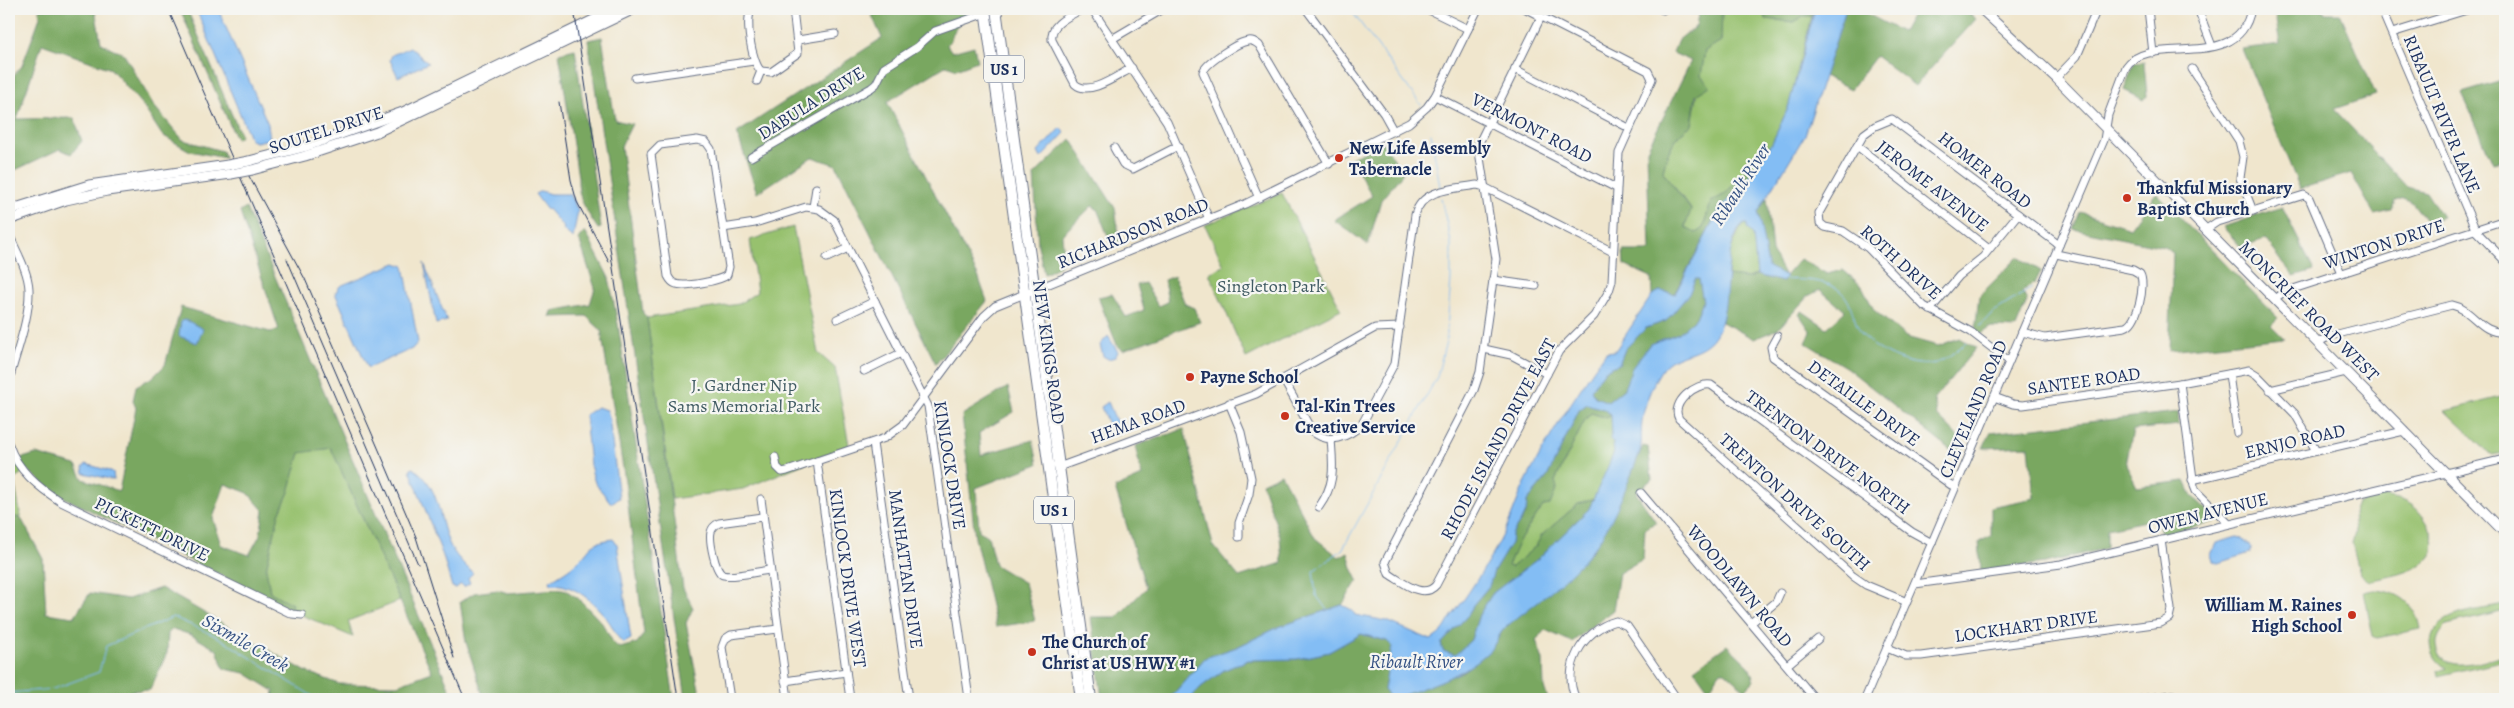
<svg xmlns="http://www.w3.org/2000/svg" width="2514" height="708" viewBox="0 0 2514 708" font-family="Alegreya,serif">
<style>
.green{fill:#97c16e;stroke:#597866}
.forest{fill:#79a761;stroke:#4a6b60;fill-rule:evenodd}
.water{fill:#83bdf4;stroke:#4f76a9;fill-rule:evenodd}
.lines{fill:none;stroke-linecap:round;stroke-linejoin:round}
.stream{stroke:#83bdf4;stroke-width:1}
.minor-casing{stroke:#666f85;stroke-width:9}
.major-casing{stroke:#666f85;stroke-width:11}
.highway-casing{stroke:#666f85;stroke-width:12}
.minor{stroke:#fff;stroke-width:7}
.major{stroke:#fff;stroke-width:9}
.highway{stroke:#fff;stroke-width:10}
.rail{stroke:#1b2f5e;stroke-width:1}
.major-bridge-casing{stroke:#666f85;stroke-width:11;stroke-linecap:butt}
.major-bridge{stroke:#fff;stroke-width:9}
.poi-dot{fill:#c8321e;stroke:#f6f6f2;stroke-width:2}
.labels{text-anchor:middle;stroke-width:4.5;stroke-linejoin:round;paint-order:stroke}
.shield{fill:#f6f6f2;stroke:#5d6b8a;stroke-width:1}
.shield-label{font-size:16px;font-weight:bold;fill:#1b2f5e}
.street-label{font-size:18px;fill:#1b2f5e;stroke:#f6f6f2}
.poi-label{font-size:18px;font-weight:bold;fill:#1b2f5e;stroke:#f6f6f2;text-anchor:start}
.park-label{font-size:18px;fill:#405b63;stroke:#f6f6f2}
.water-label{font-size:19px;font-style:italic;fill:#355284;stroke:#f6f6f2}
</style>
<rect width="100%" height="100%" fill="#f6f6f2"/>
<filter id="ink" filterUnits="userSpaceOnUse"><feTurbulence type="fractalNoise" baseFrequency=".02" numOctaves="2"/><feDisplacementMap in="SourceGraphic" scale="10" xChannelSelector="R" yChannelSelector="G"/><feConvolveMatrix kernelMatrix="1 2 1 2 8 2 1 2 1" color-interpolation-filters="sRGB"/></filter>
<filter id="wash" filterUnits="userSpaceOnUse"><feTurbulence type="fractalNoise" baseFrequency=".0096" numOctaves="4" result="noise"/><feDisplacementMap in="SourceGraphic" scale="20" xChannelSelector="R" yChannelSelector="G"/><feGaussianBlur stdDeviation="1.12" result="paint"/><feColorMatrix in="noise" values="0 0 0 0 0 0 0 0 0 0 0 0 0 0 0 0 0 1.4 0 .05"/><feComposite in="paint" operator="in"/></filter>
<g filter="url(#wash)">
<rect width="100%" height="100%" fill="#f0e6cd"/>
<g class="green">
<path d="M1722,9H1763L1766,19L1794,22L1804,16H1812L1788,108L1772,143L1752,172L1747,170L1725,194L1711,202L1703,228L1696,233L1684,227L1691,209L1663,172C1666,153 1675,134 1692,125L1705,50L1721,41Z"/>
<polygon points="1282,193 1341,309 1246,358 1209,273 1224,266 1205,225"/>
<polygon points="1742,224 1747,224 1753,234 1757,275 1747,278 1728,276 1730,251"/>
<polygon points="793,227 818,353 835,368 849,445 743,489 672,499 647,318 739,304 757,292 750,240"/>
<polygon points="2505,396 2505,453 2491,455 2445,411"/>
<polygon points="1591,413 1607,418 1611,415 1612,432 1610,439 1613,442 1614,453 1594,499 1578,504 1542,535 1536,546 1512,567 1507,566 1519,541 1543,506 1550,505 1555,481 1585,420"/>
<polygon points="9,426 19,459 26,469 14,480 21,518 9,516"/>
<polygon points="331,448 400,601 348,621 353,637 290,610 291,604 270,592 266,569 279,514 289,492 300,452"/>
<path d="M2384,496C2393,498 2402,499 2410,504C2425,513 2444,545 2427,560C2412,574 2389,576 2369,581L2360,574L2352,543L2355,533L2353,514L2357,504L2370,498Z"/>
<path d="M2373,590C2398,590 2417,604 2421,629L2377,638L2373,636L2364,592Z"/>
<path d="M2505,605V611L2447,625C2441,630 2436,637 2437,646C2441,678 2487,659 2505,654V660L2438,676L2437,670L2446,668C2437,662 2431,654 2431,642C2433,611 2483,610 2505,605Z"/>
</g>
<g class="forest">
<polygon points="39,9 95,9 101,43 124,54 154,106 183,140 222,151 225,158 190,151 162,135 143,106 111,69 42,44 17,119 74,118 82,141 71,154 60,149 9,173 9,117 14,75 22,66 40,17"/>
<polygon points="180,9 187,9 241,136 236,139"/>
<path d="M869,9H969C967,17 962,19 957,26C953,32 952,39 947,45L952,52L974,46L977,61L956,69L947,65L887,102L978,276L987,301L936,364L836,165L812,157L757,193L737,133L882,38Z"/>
<path d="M1699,9H1722L1721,41L1705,51L1701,76L1710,86L1696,95L1692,125C1675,134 1666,153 1663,172L1691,210L1685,227L1696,233L1703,228L1711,202L1725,194L1747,170L1752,172L1720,209L1674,294L1660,291L1652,295L1651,277L1624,265L1623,251H1650L1647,150L1691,61L1673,53L1677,41L1696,26Z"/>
<polygon points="1763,9 1815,9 1812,16 1804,16 1794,22 1766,19"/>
<polygon points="1846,9 1858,9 1902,32 1915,9 1963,9 1976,19 1915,86 1876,56 1851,89 1824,76"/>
<polygon points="2274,9 2323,9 2325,13 2340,13 2376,95 2334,109 2407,187 2426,192 2442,217 2427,222 2412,202 2404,198 2395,201 2392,210 2374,214 2351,173 2300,189 2242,49 2280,44"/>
<polygon points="602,37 615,120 632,124 621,146 643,313 647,318 683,588 693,608 686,623 701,699 686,699 588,40"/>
<path d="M575,49L601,228L598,229C587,212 577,198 578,177L559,53Z"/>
<polygon points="2144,62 2147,96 2144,100 2124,90 2134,63"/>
<polygon points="2505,80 2505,167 2502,161 2493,163 2462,93"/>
<path d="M1071,139L1115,208L1120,241H1110L1097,209L1092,206L1062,235C1064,258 1067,265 1044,274L1038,246L1034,175Z"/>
<polygon points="1384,143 1403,173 1381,200 1368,245 1334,220 1372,196 1351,158"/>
<polygon points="2156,193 2278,318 2271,325 2284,338 2169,350 2173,253 2164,247 2073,229 2080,212 2130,228"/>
<polygon points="1767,198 1772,252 1785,276 1800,259 1827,274 1843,270 1862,286 1874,310 1906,337 1938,346 1959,338 1976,348 1934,399 1937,415 1965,444 1958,456 1847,368 1806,343 1811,332 1799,314 1802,311 1827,328 1845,311 1820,290 1808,296 1778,329 1754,339 1722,322 1728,276 1747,278 1757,275 1783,282 1785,276 1768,268 1758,212"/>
<polygon points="2282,207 2314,271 2294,277 2265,239 2241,247 2223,227"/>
<path d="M246,208L454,699H273L274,691L245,673L224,669L217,650L191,635L173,629L168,633L167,653L150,690L131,691L121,699H9V516L21,518L43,559L46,613L74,617L90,593L128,599L161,588L305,671L339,684L397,685L432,672L331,448L300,453L289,492L279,514L266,569L270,592L292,604L290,610L55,493L26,469L19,459L36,454L76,465L83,479L119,491L136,408L133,401L136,386L153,377L165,365L181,307L270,332L279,330L240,212ZM225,484L248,493L264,511L260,535L249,555L221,545L213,518Z"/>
<polygon points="585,231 609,278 618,324 674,699 484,699 466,642 460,602 474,593 498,590 508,593 557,589 567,591 578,598 602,623 614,644 620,648 637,643 644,634 625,481 601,330 586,316 550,317 552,311 590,304 595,288 579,239"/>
<polygon points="2018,257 2041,271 2035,283 2022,291 2027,301 2016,328 1991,327 1980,334 1975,331 1979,296"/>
<polygon points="1174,276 1185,304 1194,308 1200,322 1123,350 1117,345 1098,297 1112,294 1126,317 1144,310 1137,285 1145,283 1158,306 1168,302 1164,280"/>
<polygon points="1695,278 1699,279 1703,301 1696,318 1679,333 1650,344 1633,368 1624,389 1607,403 1595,396 1591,390 1605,370 1619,364 1625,349 1646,328 1666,321 1689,294"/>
<polygon points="1008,387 1014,412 979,433 981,455 1033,440 1038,464 976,488 979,531 988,536 995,565 1025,583 1035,621 996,627 975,538 962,415"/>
<polygon points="1587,404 1604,409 1611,415 1607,418 1591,413 1585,420 1555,481 1557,488 1550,505 1543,506 1519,541 1508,566 1512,567 1536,546 1542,535 1578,504 1594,499 1589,509 1539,558 1493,593 1479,615 1471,640 1455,655 1443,651 1441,644 1469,614 1473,605 1489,586 1494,571 1511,543 1512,534 1526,513 1527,501 1547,477 1579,410"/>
<polygon points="2178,412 2179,425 2133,430 2126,464 2137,487 2185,481 2192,496 2215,517 2214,522 2162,534 2155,519 2107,529 2107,548 2045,563 1981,571 1979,542 1991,536 1991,507 2034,498 2029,446 1983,448 1990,433"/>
<polygon points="1184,429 1213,545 1239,577 1282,563 1280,536 1262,483 1281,474 1315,538 1339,557 1348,552 1352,568 1358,580 1342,605 1279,627 1237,647 1205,658 1169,699 1102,699 1091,617 1117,617 1146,588 1115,488 1142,476 1135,446"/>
<polygon points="1643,446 1648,447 1652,479 1636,493 1656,522 1645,529 1643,559 1619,573 1613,610 1572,642 1545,630 1536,640 1543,660 1544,687 1548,699 1190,699 1201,687 1224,670 1248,660 1297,659 1329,652 1361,634 1387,641 1393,646 1384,690 1392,699 1462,672 1491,650 1504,628 1560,583 1593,550 1618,504"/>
<polygon points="1727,645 1749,666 1754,681 1745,690 1725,672 1720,672 1709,690 1694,669"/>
</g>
<g class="water">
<polygon points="196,9 218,9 268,124 270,139 256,142 251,140"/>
<path d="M1815,9H1846L1805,135L1758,212L1768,267L1786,276L1783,282L1757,275L1753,234L1747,228V224H1742C1722,252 1731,291 1721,323C1709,361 1676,346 1660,372C1651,387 1644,405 1642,422C1640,441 1644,443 1636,462C1625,490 1611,527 1592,550C1569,580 1536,602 1507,626C1498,633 1496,646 1487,653C1461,677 1425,687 1392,699L1384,690L1392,646L1387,641L1361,634L1329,652L1297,659L1248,660L1224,670L1201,687L1190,699H1169L1205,658L1237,647L1279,627L1342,605L1352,610L1355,615L1387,621L1431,640C1448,629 1444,626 1455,612C1473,587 1491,559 1505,531C1512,516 1517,500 1524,485C1547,439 1576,394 1606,352L1615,351L1652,295L1660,291L1675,294L1720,209L1746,182L1772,143L1788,108ZM1695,279H1699L1703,301L1696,318L1679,333L1650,344L1632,368L1624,389L1608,402L1595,397L1591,390L1605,370L1619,364L1625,349L1646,328L1666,321L1689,294ZM1587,404L1604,409L1611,415L1612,432L1610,439L1613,442L1614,453L1589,509L1539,558L1493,593L1479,615L1471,640L1455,655L1443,651L1441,644L1469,614L1473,605L1489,586L1494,571L1511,543L1512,534L1526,512L1527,501L1547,477L1579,410Z"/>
<polygon points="410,47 428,63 398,77 390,60 392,55"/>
<polygon points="1060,128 1065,133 1041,158 1038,152"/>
<polygon points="541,191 550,194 569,194 578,210 573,238 563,230 564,228 548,209 547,210 535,194"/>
<polygon points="396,263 404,266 418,342 412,349 368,368 335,293 340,286"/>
<polygon points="424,263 447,321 436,324"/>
<polygon points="186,320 203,329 197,343 179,336 181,321"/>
<polygon points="1108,336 1118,352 1115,357 1108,359 1103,356 1100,345"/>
<polygon points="1108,402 1120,430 1121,433 1116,435 1112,434 1101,407"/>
<polygon points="597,407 607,410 609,417 619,498 611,503 595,483 590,465 585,415"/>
<polygon points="86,464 113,472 114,480 84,473 83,468"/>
<path d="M413,468C441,487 437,515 449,543C454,555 464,564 473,573L468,578L470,583L464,587L461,584L456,588L452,587L443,556L410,470Z"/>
<polygon points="2237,537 2242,538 2251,548 2250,553 2219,563 2213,561 2211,555 2216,543"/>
<path d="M613,539L617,544L631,639L624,643C616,638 614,628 608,620C594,602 575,584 551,584L550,581C559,575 570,569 577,562C594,546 587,543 613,539Z"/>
</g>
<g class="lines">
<g class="stream">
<polyline points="1350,9 1421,105"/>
<polyline points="1431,133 1440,187"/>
<path d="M1783,279C1800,280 1821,279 1836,288C1854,299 1851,319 1862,334C1876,353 1918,372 1941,361C1949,357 1958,349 1966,343"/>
<polyline points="1980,326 1992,313 2032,288"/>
<polyline points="1327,610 1316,595 1313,571 1342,550 1437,377 1446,341 1451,279 1451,242 1441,198"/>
<polyline points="9,693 53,689 99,672 106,646 173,617 216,636 317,699"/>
</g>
</g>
</g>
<g filter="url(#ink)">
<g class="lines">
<defs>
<g id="minor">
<path d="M752,9C744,18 752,63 761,71"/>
<path d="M1082,9C1070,16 1049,24 1052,40L1075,84C1089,97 1118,75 1132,68"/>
<polyline points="1092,9 1167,122 1209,219"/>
<polyline points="1306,9 1384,114 1394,132"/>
<polyline points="1427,9 1468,29"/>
<path d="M1526,9L1648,71L1652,79L1619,153L1612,281L1609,291L1594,316L1559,351L1436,585C1423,600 1403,582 1389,574L1385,562L1474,390L1480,372L1496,259L1478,145L1541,17"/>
<polyline points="1661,9 1663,10"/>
<polyline points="2148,9 2153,53"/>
<polyline points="2198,9 2212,46"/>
<polyline points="2381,9 2476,231 2505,261"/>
<polyline points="2392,33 2470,9"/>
<polyline points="1112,39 1163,9"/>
<polyline points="798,40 835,34"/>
<polyline points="1515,69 1629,128"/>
<polyline points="2192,69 2239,141 2243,157 2240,178 2253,211"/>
<polyline points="761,71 771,72 798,53 793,9"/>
<polyline points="635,78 754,61"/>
<polyline points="2056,78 2077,56 2097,9"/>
<polyline points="757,81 761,71"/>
<polyline points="1435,96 1616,188"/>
<path d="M697,140L706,142L711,149L729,267L727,275C720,281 685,287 676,284C672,283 670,280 668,276L651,154L660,145Z"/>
<polyline points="1857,146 1989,249"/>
<polyline points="1114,148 1123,164 1133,169 1178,146"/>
<polyline points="751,157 871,88 876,84 884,68 917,47 935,31 986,13"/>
<path d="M1259,198L1203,72C1206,63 1238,42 1248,41C1252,40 1255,42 1259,45L1329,164"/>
<polyline points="813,207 816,188"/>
<polyline points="723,228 755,223 806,207 819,209 834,220 928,406 969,699"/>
<polyline points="2205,230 2217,222 2304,195 2309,198 2341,273"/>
<path d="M9,234C16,251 28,270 29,289C30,319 16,352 9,381"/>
<polyline points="827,258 848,248"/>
<polyline points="1493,280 1536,286"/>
<polyline points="2274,299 2284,292 2505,220"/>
<polyline points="1930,310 1959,276 1983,257 2018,214"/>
<polyline points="837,319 875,301"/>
<path d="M2022,332L2045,338L2125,327C2138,323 2146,284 2140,274L2133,270L2056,254"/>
<polyline points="1777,336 1771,347 1773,357 1951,485 1956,486"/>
<path d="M2317,343L2330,336L2452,305C2473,309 2481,335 2505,332"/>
<polyline points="1484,349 1511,355 1547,374"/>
<polyline points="2009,361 1971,332 1924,306 1868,248 1843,231 1825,227 1820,223 1819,213 1864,134 1875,126 1892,119 2059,245"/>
<polyline points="864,371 901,353"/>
<polyline points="2229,374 2237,433"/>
<path d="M1283,379L1312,431C1328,445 1348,438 1362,424L1394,364L1415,215C1422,188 1454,189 1477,185L1484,187L1613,252"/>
<polyline points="2180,383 2194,486 2196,491 2229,524"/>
<polyline points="2270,390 2346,372"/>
<polyline points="1994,397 2013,404 2023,405 2180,383 2249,370 2257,375 2295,414 2316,451"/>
<polyline points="1229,403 1241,432 1251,478 1249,494 1239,523 1239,537"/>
<polyline points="873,443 909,699"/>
<path d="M9,445C18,471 38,487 61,502L292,614L302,615"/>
<polyline points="775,457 777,467 782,472 787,471 885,438 903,425 984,316 995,306 1245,204 1409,123 1427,107 1435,96 1478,9"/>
<polyline points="817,461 850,699"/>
<polyline points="1056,465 1064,465 1108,449 1256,394 1375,328 1400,327"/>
<polyline points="2192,480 2404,431"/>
<polyline points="1641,493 1815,699"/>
<polyline points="761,499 788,699"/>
<path d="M1319,507C1336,483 1333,467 1331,439"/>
<path d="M762,517L719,523C715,525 712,528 711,532C709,540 715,572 723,575C733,578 759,571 770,570"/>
<polyline points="1915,584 2061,564 2505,459"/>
<path d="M1907,602L1866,585L1853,576L1679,419C1670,403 1696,382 1711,385L1912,532L1932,543"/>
<polyline points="1751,623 1776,602 1780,593"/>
<polyline points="1887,648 1906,656 1921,656 2161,623 2169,618 2171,609 2161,540"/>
<polyline points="1787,665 1818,639"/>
<polyline points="785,681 846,672"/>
<polyline points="730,699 722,647 725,639 731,635 778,629"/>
<path d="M1576,699C1561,668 1582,630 1616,621L1627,626L1677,699"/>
<path d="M1865,699L2098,154L2104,140L2108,115L2126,67C2149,31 2239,75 2251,9"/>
<polyline points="2142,699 2173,695 2184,699"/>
</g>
<g id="major">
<polyline points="1981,9 2056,78 2505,533"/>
<polyline points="249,161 304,147 403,112 616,9"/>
<polyline points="252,170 305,156 377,132 634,9"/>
<polyline points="9,210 89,185 228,165"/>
<polyline points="9,220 66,200 107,191 231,174"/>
</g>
<g id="highway">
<polyline points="985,9 1081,699"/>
<polyline points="996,9 1091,699"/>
</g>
</defs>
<use href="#minor" class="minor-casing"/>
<use href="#major" class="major-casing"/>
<use href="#highway" class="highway-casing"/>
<use href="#minor" class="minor"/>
<use href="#major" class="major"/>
<use href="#highway" class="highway"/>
<g class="rail">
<polyline points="168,9 465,699"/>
<polyline points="574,9 678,699"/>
<polyline points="559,102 571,180 577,202 609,262"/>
<polyline points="244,167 305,279 382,457 416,537 454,658"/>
<polyline points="287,259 418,564"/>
</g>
<defs>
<g id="major-bridge">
<polyline points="228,165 249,161"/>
<polyline points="231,174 252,170"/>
</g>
</defs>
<use href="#major-bridge" class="major-bridge-casing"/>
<use href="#major-bridge" class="major-bridge"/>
</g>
</g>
<g class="poi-dot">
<circle cx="1339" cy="158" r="5"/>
<circle cx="2127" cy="198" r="5"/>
<circle cx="1190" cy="377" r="5"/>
<circle cx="1285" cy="416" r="5"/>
<circle cx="2352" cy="615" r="5"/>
<circle cx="1032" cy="652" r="5"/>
</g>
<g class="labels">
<g class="shield">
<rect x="984" y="55.5" width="40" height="27" rx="4"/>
<rect x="1034" y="496.5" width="40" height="27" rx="4"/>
</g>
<g class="shield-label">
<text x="1004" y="75">US 1</text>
<text x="1054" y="516">US 1</text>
</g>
<g class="street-label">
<text transform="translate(811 103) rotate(-32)" y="6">DABULA DRIVE</text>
<text transform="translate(2442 114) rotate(67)" y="6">RIBAULT RIVER LANE</text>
<text transform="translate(1532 128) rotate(27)" y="6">VERMONT ROAD</text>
<text transform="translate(326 130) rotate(-18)" y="6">SOUTEL DRIVE</text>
<text transform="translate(1985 170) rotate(38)" y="6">HOMER ROAD</text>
<text transform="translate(1933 186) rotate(38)" y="6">JEROME AVENUE</text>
<text transform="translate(1133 233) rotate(-22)" y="6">RICHARDSON ROAD</text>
<text transform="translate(2384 244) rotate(-18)" y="6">WINTON DRIVE</text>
<text transform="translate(1901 262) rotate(42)" y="6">ROTH DRIVE</text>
<text transform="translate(2309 311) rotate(45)" y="6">MONCRIEF ROAD WEST</text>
<text transform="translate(1049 352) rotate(82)" y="6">NEW KINGS ROAD</text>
<text transform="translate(2084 381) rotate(-8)" y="6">SANTEE ROAD</text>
<text transform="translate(1864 403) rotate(36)" y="6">DETAILLE DRIVE</text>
<text transform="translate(1973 409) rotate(-67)" y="6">CLEVELAND ROAD</text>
<text transform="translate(1138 421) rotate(-20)" y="6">HEMA ROAD</text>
<text transform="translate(1498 439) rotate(-62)" y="6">RHODE ISLAND DRIVE EAST</text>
<text transform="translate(2295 441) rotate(-13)" y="6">ERNJO ROAD</text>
<text transform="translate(1828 452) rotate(36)" y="6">TRENTON DRIVE NORTH</text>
<text transform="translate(950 465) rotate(81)" y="6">KINLOCK DRIVE</text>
<text transform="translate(1795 502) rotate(42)" y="6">TRENTON DRIVE SOUTH</text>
<text transform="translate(2208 513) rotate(-14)" y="6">OWEN AVENUE</text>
<text transform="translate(152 529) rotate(26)" y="6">PICKETT DRIVE</text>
<text transform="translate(906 569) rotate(82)" y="6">MANHATTAN DRIVE</text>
<text transform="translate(848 578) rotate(82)" y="6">KINLOCK DRIVE WEST</text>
<text transform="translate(1740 586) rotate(50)" y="6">WOODLAWN ROAD</text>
<text transform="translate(2026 626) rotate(-8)" y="6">LOCKHART DRIVE</text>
</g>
<g class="poi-label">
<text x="1349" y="154">New Life Assembly<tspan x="1349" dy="21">Tabernacle</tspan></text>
<text x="2137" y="194">Thankful Missionary<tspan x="2137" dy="21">Baptist Church</tspan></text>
<text x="1200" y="383">Payne School</text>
<text x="1295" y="412">Tal-Kin Trees<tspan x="1295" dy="21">Creative Service</tspan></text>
<text x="2342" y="611" text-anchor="end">William M. Raines<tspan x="2342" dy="21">High School</tspan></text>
<text x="1042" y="648">The Church of<tspan x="1042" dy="21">Christ at US HWY #1</tspan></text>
</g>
<g class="park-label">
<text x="1271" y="292">Singleton Park</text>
<text x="744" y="391">J. Gardner Nip<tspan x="744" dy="21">Sams Memorial Park</tspan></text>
</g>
<g class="water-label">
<text transform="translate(1740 184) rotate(-57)" y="7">Ribault River</text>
<text transform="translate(246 642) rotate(30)" y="7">Sixmile Creek</text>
<text x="1416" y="668">Ribault River</text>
</g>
</g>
<rect width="2514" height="708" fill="none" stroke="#f6f6f2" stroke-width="30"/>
</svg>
